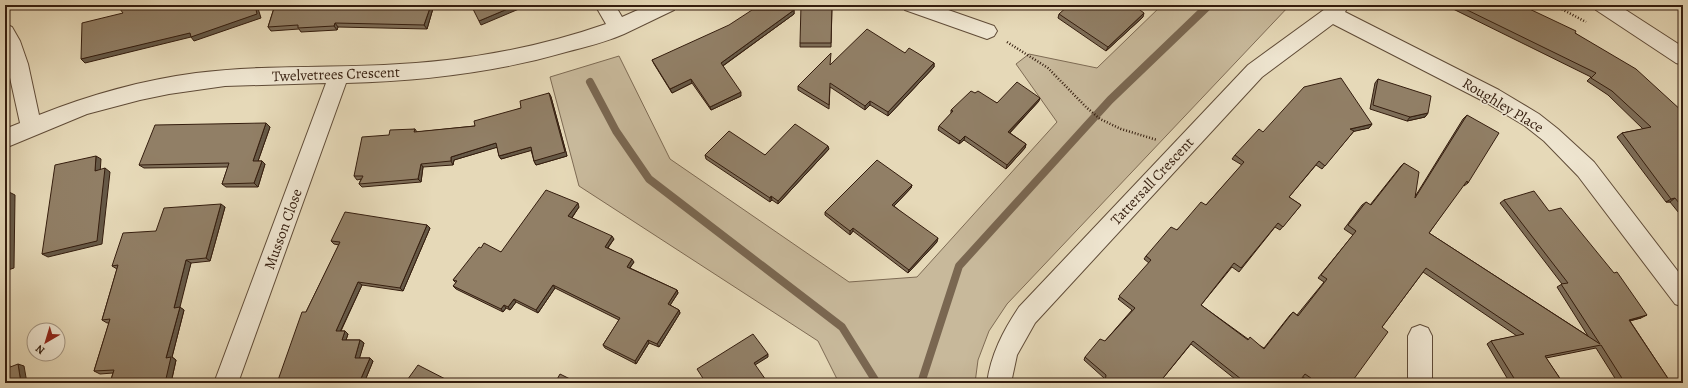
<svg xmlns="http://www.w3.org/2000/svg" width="1688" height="388" viewBox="0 0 1688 388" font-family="Alegreya,serif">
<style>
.green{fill:#c8b99b;stroke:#7e6b54}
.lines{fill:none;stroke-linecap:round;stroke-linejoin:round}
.stream{stroke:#7a6751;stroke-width:8}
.minor-casing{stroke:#604c38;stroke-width:2}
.path{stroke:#341d0e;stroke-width:2.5;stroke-dasharray:1 2;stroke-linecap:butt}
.minor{fill:#efe6d1;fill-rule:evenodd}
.wall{fill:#7d6d58;stroke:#341d0e}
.shaded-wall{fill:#665947;stroke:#341d0e}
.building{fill:#917f66;stroke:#341d0e}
.labels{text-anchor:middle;stroke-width:3;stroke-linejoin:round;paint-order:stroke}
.street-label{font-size:15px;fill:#341d0e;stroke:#efe6d1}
</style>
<rect width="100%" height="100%" fill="#e6d9b8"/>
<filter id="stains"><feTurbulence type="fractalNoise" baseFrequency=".005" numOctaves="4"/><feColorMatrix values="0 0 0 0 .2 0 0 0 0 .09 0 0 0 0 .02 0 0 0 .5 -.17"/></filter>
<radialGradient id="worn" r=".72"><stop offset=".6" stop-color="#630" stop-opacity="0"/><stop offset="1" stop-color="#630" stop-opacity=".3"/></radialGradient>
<polygon class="green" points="1162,5 1290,5 1007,304 989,331 978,360 975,383 839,383 818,341 579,186 550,77 619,56 670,159 849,282 917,277 1057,122 1016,64 1029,54 1097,68"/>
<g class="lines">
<g class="stream">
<polyline points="590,82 616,131 649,179 842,327 877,383"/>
<polyline points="921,383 959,266 1110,100 1209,5"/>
</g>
<defs>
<g id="minor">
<path d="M595,5H615L622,17L649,5H677L674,10C657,18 641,26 624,34C606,42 585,47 566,52C494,73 421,81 346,83L238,383H214L326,83L225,86L169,94L140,100L87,114L5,148V129L20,123L5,55V24L12,27L20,41L28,64L39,115C89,95 143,80 196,73C258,65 321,68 384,65C459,62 534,49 606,24Z"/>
<polygon points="902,5 934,5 994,26 997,31 994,36 987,39 905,10"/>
<path d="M1328,5H1349L1345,12L1499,90L1539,114L1558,129L1594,162L1683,278V307L1675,304L1578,176L1544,141L1525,126L1485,102L1333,24L1262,77L1035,323L1017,355L1011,383H987C991,354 1003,331 1019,307L1248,65L1325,9Z"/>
<polygon points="1593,5 1618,5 1683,47 1683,65 1676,63 1596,10"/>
<polygon points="1420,325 1428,328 1432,336 1432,383 1408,383 1408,336 1412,328"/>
</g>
</defs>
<use href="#minor" class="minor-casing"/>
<g class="path">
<polyline points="1554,5 1586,22"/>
<polyline points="1007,42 1048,68 1086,107 1100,119 1121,129 1157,140"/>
</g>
<use href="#minor" class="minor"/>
</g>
<g class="wall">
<polygon points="275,5 434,5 427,29 338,27 337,30 301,32 299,29 271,31 268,27"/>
<polygon points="832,5 831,47 800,47 800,43"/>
<polygon points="1445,5 1521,5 1575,33 1683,112 1683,218 1670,202 1666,202 1617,137 1622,133 1643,129 1608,95 1587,81 1591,77"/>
<polygon points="1137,8 1143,17 1106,51 1058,18 1059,14"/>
<polygon points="794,10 794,14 723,66 741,96 711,110 692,83 672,93 654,64 652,60"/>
<polygon points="905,53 934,63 934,67 888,116 870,105 865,110 830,87 829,109 798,90 798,86"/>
<polygon points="1378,79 1428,113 1425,117 1407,121 1370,109 1375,83"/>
<polygon points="549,93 551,97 567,156 536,165 534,161 531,150 501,159 499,156 497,147 454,160 453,165 423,167 421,182 362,187 359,184 361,179 357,180 354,176 389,135 415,129 417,132 475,126 521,108"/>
<polygon points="975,93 997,103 1039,101 1010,133 1026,144 1025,148 1006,169 964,140 959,144 938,130 939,126 951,114 951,110"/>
<polygon points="1467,115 1468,183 1464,186 1463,185 1429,233 1588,336 1557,287 1562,284 1500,203 1504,200 1549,211 1641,318 1630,321 1671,383 1618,383 1596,348 1546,358 1563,383 1510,383 1487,344 1491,341 1517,336 1423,272 1382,327 1351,383 1311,383 1303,377 1298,383 1240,383 1191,344 1159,383 1103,383 1104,378 1084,360 1085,357 1105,341 1132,310 1118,299 1149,263 1144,259 1146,256 1206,205 1242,165 1232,159 1235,155 1263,132 1372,124 1369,128 1354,131 1322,169 1316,165 1289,197 1301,205 1280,230 1275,227 1239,272 1232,267 1201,305 1248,339 1264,348 1290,315 1293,312 1297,315 1324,282 1318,278 1353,235 1344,229 1362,205 1366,202 1370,205 1401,166 1404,163 1416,195 1463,119"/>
<polygon points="270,127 258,161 262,161 265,164 258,187 226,187 222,184 228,167 144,168 139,165"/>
<polygon points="829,149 778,204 772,200 770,202 706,159 705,155 765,155"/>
<polygon points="912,185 911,188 894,206 937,242 908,273 853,231 850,235 825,215 825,212"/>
<polygon points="225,207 210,261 191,263 179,307 184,310 172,357 176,360 171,383 110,383 113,373 100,374 94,371 109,323 107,323 102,320 117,269 112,266 156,231"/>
<polygon points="579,207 572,218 614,239 608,248 634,262 630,268 677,290 678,293 670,305 679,310 680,313 659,347 649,343 636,364 605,348 603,345 619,320 555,288 538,313 516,302 510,310 506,308 503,312 456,289 453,286 456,283 453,280 481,248 501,252"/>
<polygon points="427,225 430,228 403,291 362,285 341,331 345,331 348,334 346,340 360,340 364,343 359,358 370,358 373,361 364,383 306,312 339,245 334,244 331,241"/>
</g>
<g class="shaded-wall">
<polygon points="255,5 257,5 261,18 194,41 191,37 85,63 81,59"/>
<polygon points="431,5 434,5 427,29 424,25"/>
<polygon points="517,5 525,5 526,6 481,25 479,21"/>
<polygon points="1138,5 1141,5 1134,11 1136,7"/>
<polygon points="794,10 794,14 721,67 721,63"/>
<polygon points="1144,13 1143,17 1106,51 1108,47"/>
<polygon points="335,23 338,27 337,30 334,26"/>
<polygon points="934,63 934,67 888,116 888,112"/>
<polygon points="691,79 692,83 672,93 670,89"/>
<polygon points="741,92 741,96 711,110 710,107"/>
<polygon points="549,93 551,97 567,156 536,165 534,161"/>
<polygon points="1040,98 1039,101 1007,135 1008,132"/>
<polygon points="870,101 870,105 865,110 865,106"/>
<polygon points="1428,113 1425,117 1407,121 1410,117"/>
<polygon points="266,123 270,127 257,164 253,161"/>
<polygon points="1372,124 1369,128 1347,133 1350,129"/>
<polygon points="965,136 964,140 959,144 960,141"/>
<polygon points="496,143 498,147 454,160 453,165 451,161 451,157"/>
<polygon points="1026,144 1025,148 1006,169 1007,165"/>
<polygon points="828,146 829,149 778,204 778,201"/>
<polygon points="531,147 533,150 501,159 499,156"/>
<polygon points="96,156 101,159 100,174 95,171"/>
<polygon points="262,161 265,164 258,187 254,183"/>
<polygon points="421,164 423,167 421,182 418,179"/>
<polygon points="105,168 110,172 102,244 48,257 42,254"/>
<polygon points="912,185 911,188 892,208 892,205"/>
<polygon points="9,192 15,195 14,268 5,271"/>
<polygon points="771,196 772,200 770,202 770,198"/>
<polygon points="1675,198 1670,202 1666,202 1671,199"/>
<polygon points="578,203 579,207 570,220 568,216"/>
<polygon points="221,204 225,207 210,261 206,258"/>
<polygon points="427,225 430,228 403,291 400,288"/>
<polygon points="853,228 853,231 850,235 850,231"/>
<polygon points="612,236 614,239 606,250 605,247"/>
<polygon points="938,238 937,242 908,273 909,270"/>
<polygon points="632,259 634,262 628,270 627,267"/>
<polygon points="186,260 191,263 179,311 174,308"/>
<polygon points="358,282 362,285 339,334 336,331"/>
<polygon points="553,285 555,288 538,313 536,310"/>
<polygon points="677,290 678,293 669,307 668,304"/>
<polygon points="514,299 516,302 510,310 508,307"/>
<polygon points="504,305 506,308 503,312 501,309"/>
<polygon points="180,307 184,310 172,357 176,360 171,383 165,383 166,358"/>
<polygon points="679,310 680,313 659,347 657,344"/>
<polygon points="1647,315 1641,318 1623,322 1629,320"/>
<polygon points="345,331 348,334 345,343 342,340"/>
<polygon points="360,340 364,343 359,360 355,358"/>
<polygon points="648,340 649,343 636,364 635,361"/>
<polygon points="5,347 6,347 11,372 5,370"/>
<polygon points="768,354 768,357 755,365 754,363"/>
<polygon points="370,358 373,361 364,383 359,383"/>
<polygon points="18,364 24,366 27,383 21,383"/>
</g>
<g class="building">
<polygon points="117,5 255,5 257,14 191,37 190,33 81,59 82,23 123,13"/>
<polygon points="275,5 431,5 424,25 335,23 334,26 298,28 298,25 268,27"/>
<polygon points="471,5 517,5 479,21"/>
<polygon points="801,5 832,5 831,43 800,43"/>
<polygon points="1069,5 1138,5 1136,7 1144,13 1108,47 1059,14"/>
<polygon points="1457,5 1521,5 1576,31 1575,33 1636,69 1683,112 1683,208 1675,198 1671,199 1622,133 1651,127 1612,91 1591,78 1596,73"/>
<polygon points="752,10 794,10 721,63 741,92 710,107 691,79 670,89 652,60 729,25"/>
<polygon points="867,29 905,53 909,48 934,63 888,112 870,101 865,106 830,83 829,105 798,86 831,53 830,65"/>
<polygon points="1341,78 1372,124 1350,129 1354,131 1325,166 1319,161 1289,197 1301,205 1283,227 1278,223 1241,268 1234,263 1201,305 1248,340 1250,337 1264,349 1293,312 1298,316 1327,279 1321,275 1356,231 1348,225 1366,202 1371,205 1404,163 1419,172 1415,198 1467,115 1499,133 1468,183 1467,181 1429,233 1600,344 1561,284 1568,283 1504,200 1534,191 1549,211 1561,208 1614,273 1617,272 1647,315 1629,320 1671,383 1625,383 1601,345 1545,356 1563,383 1517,383 1491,341 1524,334 1426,268 1382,327 1388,332 1351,383 1318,383 1305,374 1298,383 1246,383 1193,341 1159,383 1105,383 1106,375 1085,357 1100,339 1105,341 1135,308 1119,296 1151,260 1146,256 1171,227 1177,230 1201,202 1206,205 1244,162 1235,155 1259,129 1263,132 1304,87"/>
<polygon points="1378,79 1431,96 1428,113 1410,117 1373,105"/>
<polygon points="1017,82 1040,98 1008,132 1026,144 1007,165 965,136 960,141 939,126 953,111 951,110 971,91 975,93 978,91 997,103"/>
<polygon points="549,93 565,152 534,161 531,147 499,156 496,143 451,157 451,161 421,164 418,179 359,184 363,176 354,176 362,137 389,135 390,130 415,129 414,132 475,126 474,121 521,108 520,101"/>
<polygon points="266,123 253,161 262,161 254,183 222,184 229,163 139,165 155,125"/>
<polygon points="795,124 828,146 778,201 771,196 770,198 705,155 729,131 765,155"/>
<polygon points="96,156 95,171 105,168 97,241 42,254 55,165"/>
<polygon points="877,160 912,185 892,205 938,238 909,270 853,228 850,231 825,212"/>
<polygon points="546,190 578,203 568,216 612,236 605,247 632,259 627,267 677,290 668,304 679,310 657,344 648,340 635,361 603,345 620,318 553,285 536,310 514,299 508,307 504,305 501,309 453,286 457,281 453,280 479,247 481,248 484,243 501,252"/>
<polygon points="9,192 8,265 5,266 5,193"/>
<polygon points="221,204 206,258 186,260 174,308 180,307 166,358 171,357 165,383 110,383 114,370 94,371 110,319 102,320 118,265 112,266 123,233 156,231 164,208"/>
<polygon points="345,212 427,225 400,288 358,282 336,331 345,331 342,340 360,340 355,358 370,358 359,383 277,383 302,312 306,312 340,242 331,241"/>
<polygon points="753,334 768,354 754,363 768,383 706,383 697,369"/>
<polygon points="18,364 21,383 5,383 5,369"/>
<polygon points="418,365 453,383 405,383"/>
<polygon points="560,374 578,383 555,383"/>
</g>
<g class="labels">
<g class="street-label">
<text transform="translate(336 74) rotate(-2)" y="5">Twelvetrees Crescent</text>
<text transform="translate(1503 105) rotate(31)" y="5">Roughley Place</text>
<text transform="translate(1152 181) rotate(-47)" y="5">Tattersall Crescent</text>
<text transform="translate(283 229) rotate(-70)" y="5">Musson Close</text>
</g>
</g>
<rect width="1688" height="388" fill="none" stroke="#e6d9b8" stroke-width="20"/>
<rect x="6" y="6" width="1676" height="376" fill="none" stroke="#341d0e" stroke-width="2"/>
<rect x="10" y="10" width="1668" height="368" fill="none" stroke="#341d0e"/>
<g transform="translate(46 342) rotate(218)"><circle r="19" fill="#efe6d1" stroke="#a49683"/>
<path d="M0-3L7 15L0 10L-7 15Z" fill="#8f2418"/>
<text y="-6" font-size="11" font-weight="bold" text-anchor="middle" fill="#341d0e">N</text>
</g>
<rect width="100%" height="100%" filter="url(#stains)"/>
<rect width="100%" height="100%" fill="url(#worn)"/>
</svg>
